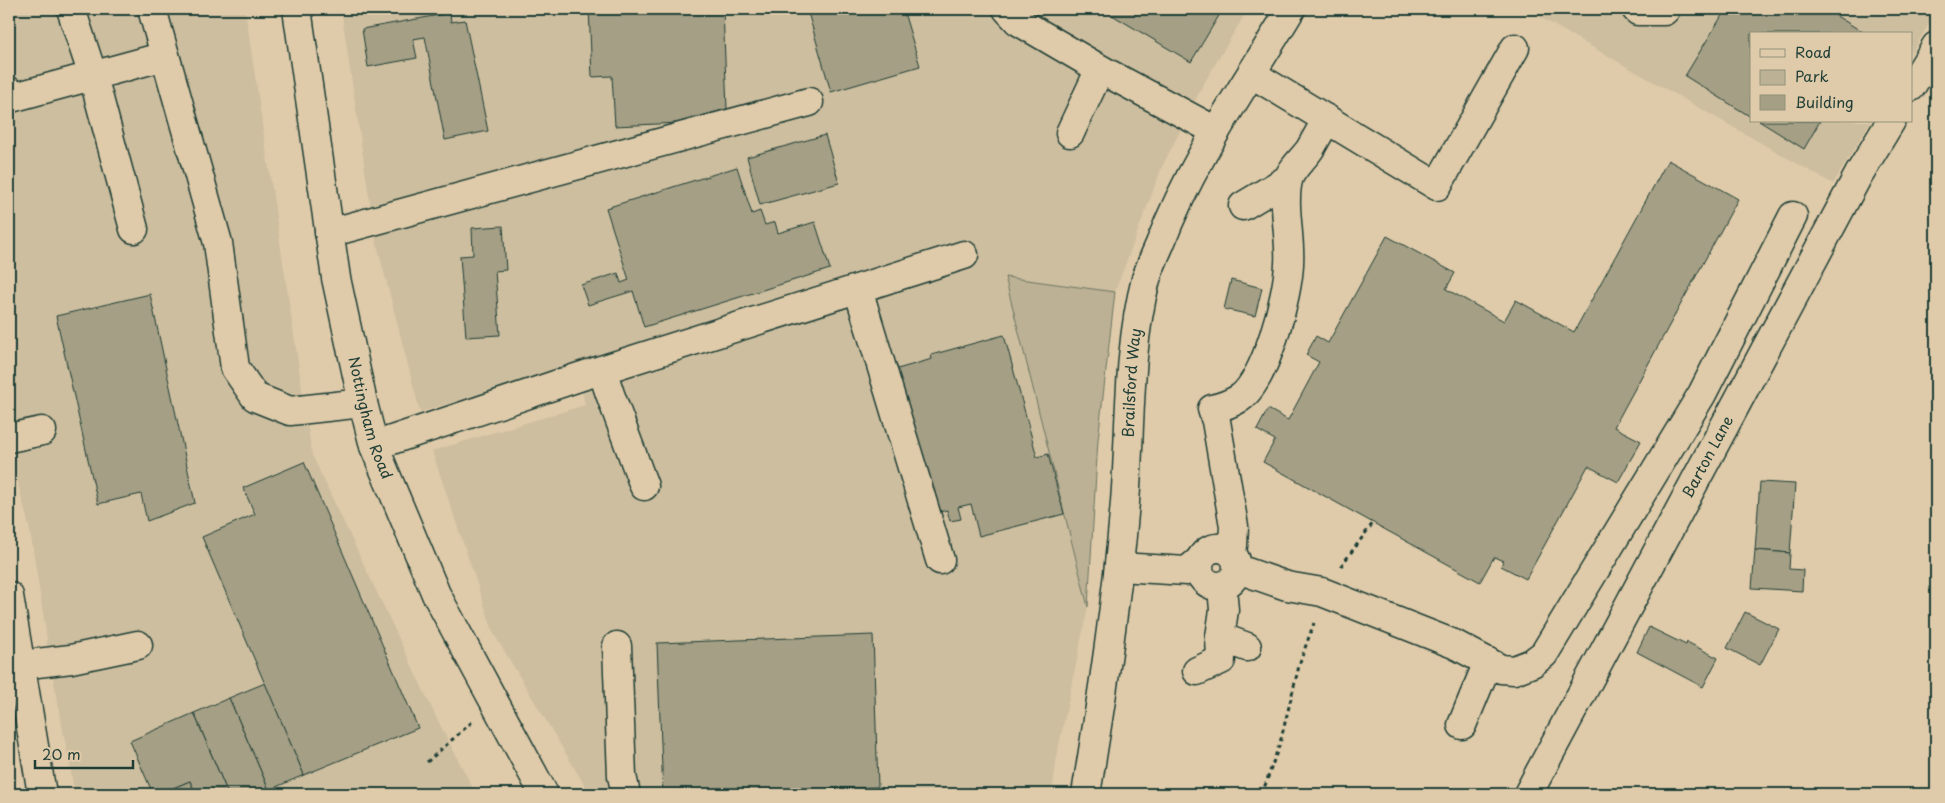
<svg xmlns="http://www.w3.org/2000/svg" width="1945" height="803" viewBox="0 0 1945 803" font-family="'Playpen Sans',sans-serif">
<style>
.built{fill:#cdbe9f}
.green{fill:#bcb195;stroke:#6e7764}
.building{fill:#a49f85;stroke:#1f3d34}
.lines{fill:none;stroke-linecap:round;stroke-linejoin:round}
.minor-casing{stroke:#1f3d34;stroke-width:31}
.major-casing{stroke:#1f3d34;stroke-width:31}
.path{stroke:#1f3d34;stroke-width:3;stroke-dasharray:4 4;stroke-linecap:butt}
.minor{stroke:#dfcbaa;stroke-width:28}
.major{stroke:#dfcbaa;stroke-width:28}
.labels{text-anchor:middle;stroke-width:4;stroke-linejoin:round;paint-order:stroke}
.street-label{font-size:15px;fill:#1f3d34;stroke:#dfcbaa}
</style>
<rect width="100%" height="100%" fill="#dfcbaa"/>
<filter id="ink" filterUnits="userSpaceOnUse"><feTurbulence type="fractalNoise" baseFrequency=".02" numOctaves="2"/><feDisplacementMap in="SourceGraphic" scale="10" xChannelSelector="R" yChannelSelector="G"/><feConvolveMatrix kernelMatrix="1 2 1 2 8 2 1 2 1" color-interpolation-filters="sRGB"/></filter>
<g filter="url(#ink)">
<g class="built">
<polygon points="9,9 245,9 312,455 437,719 476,794 75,794 46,640 47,639 30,531 9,448"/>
<polygon points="341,9 1248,9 1203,85 1162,167 1115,292 1098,440 1088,607 1057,755 1052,794 590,794 494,634 432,451 585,405 577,365 420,412 375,237"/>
<polygon points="1525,9 1936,9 1936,12 1911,54 1911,34 1751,34 1751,121 1871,121 1833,184"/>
</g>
<polygon class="green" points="1005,277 1115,292 1098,440 1088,607"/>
<g class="building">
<polygon points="589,9 723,9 727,109 678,123 615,126 612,76 592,77"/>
<polygon points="807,9 903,9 920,66 831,92"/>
<polygon points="1102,9 1223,9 1191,62"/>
<polygon points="1726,9 1825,9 1866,34 1751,34 1751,117 1685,76"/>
<polygon points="450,13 451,22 465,20 488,131 445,140 425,37 413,39 417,58 368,67 362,29"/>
<polygon points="1759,121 1820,121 1804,149"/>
<polygon points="825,135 839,183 760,205 747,157"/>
<polygon points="1668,160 1738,199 1614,427 1641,441 1618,482 1588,466 1526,579 1501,566 1503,561 1494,557 1480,582 1263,462 1275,440 1257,430 1268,409 1288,420 1319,362 1306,355 1316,336 1328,343 1387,236 1455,273 1446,289 1504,321 1516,300 1574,332"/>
<polygon points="737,167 752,214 760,211 765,225 775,222 778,233 815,222 830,269 644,327 633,291 588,305 581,285 618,273 621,283 629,280 606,208"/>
<polygon points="503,226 506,270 495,271 500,335 466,337 460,256 473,255 472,228"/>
<polygon points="1231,280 1262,288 1255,316 1224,309"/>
<polygon points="150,294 195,503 147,521 141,494 98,504 56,316"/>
<polygon points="1004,335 1037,457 1048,454 1064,514 979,536 971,504 958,507 961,519 950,521 947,510 932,514 894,370 932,359 931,355"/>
<polygon points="304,462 418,728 304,775 202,537 255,514 243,488"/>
<polygon points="1760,482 1795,484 1790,553 1755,550"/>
<polygon points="1755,550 1790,553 1789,569 1803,570 1802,591 1752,588"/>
<polygon points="1745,612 1779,629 1760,665 1727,648"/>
<polygon points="1649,627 1686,645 1687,642 1718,658 1703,687 1637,652"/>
<polygon points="873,635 878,787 663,794 657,643"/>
<polygon points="265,683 304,775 269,790 229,698"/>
<polygon points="229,698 269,790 258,794 228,794 194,713"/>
<polygon points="194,713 228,794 196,794 190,781 159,794 153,794 130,741"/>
<polygon points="190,781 196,794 159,794"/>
</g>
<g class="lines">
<defs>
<g id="minor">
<polyline points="71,9 93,76 134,229"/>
<polyline points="152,9 218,243 235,368 255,397 290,411 363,403"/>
<polyline points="1007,9 1018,21 1100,69 1216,131"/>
<polyline points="1636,9 1638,11 1664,11 1666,9"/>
<polyline points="1252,74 1437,186 1515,48"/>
<polyline points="1911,87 1936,46"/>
<polyline points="9,91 11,98 165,56"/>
<polyline points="1070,133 1100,69"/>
<polyline points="1243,206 1288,179"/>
<polyline points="329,233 809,102"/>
<polyline points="858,289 940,560"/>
<polyline points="602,370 610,394 644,486"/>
<polyline points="9,438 42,431"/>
<polyline points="374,446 579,377 964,255"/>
<circle cx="1218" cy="567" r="19"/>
<path d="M1218,548L1233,546L1234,526L1216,421L1212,409C1221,407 1232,403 1240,398C1266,380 1288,295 1289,264C1291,238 1282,206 1288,180C1291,169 1304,158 1310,149C1316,139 1321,129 1327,119"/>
<polyline points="1119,567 1187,571 1199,561"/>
<polyline points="1238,569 1287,586 1322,592 1454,644 1501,669 1514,670 1532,663 1544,654 1702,394 1793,216"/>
<polyline points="9,596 42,794"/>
<polyline points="1220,637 1247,647"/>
<polyline points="617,646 622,776 626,794"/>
<polyline points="20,665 71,659 138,645"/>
<polyline points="1197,671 1221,660 1220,637 1224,610 1222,587"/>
<polyline points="1462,725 1488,662"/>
<path id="s1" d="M1086,794C1102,697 1117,600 1125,502C1131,428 1127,352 1146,279C1150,267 1155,255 1160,244C1192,160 1245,86 1291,9"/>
<path id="s2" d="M1528,794L1859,174L1891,121"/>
</g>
<g id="major">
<path id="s3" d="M297,9L336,278L363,403L374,446L436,594L544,794"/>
</g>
</defs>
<use href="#minor" class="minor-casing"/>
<use href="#major" class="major-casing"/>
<g class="path">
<polyline points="1341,566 1373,523"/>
<polyline points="427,762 472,722"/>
<polyline points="1262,794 1280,743 1300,662 1314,623"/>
</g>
<use href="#minor" class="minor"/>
<use href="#major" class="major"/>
</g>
</g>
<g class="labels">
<g class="street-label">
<text dy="5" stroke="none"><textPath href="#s1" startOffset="414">Brailsford Way</textPath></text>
<text dy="5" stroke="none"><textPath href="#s3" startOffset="416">Nottingham Road</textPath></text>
<text dy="5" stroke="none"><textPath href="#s2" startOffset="382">Barton Lane</textPath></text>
</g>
</g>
<rect width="1945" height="803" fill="none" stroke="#dfcbaa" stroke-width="30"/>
<rect x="15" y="15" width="1915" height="773" fill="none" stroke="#1f3d34" stroke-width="2" filter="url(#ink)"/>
<rect x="1750" y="32" width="162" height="90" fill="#dfcbaa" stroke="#92927b"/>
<rect x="1760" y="49" width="25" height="8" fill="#dfcbaa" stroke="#92927b"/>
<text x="1795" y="58" font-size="15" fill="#1f3d34">Road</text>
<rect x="1760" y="70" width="25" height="15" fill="#bcb195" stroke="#92927b"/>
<text x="1795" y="82" font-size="15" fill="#1f3d34">Park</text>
<rect x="1760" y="95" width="25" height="15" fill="#a49f85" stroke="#92927b"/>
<text x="1795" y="108" font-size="15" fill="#1f3d34">Building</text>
<path d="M35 760v8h98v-8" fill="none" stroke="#1f3d34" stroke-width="2.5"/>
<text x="42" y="760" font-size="15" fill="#1f3d34" stroke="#dfcbaa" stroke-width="4" paint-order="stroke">20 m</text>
</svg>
